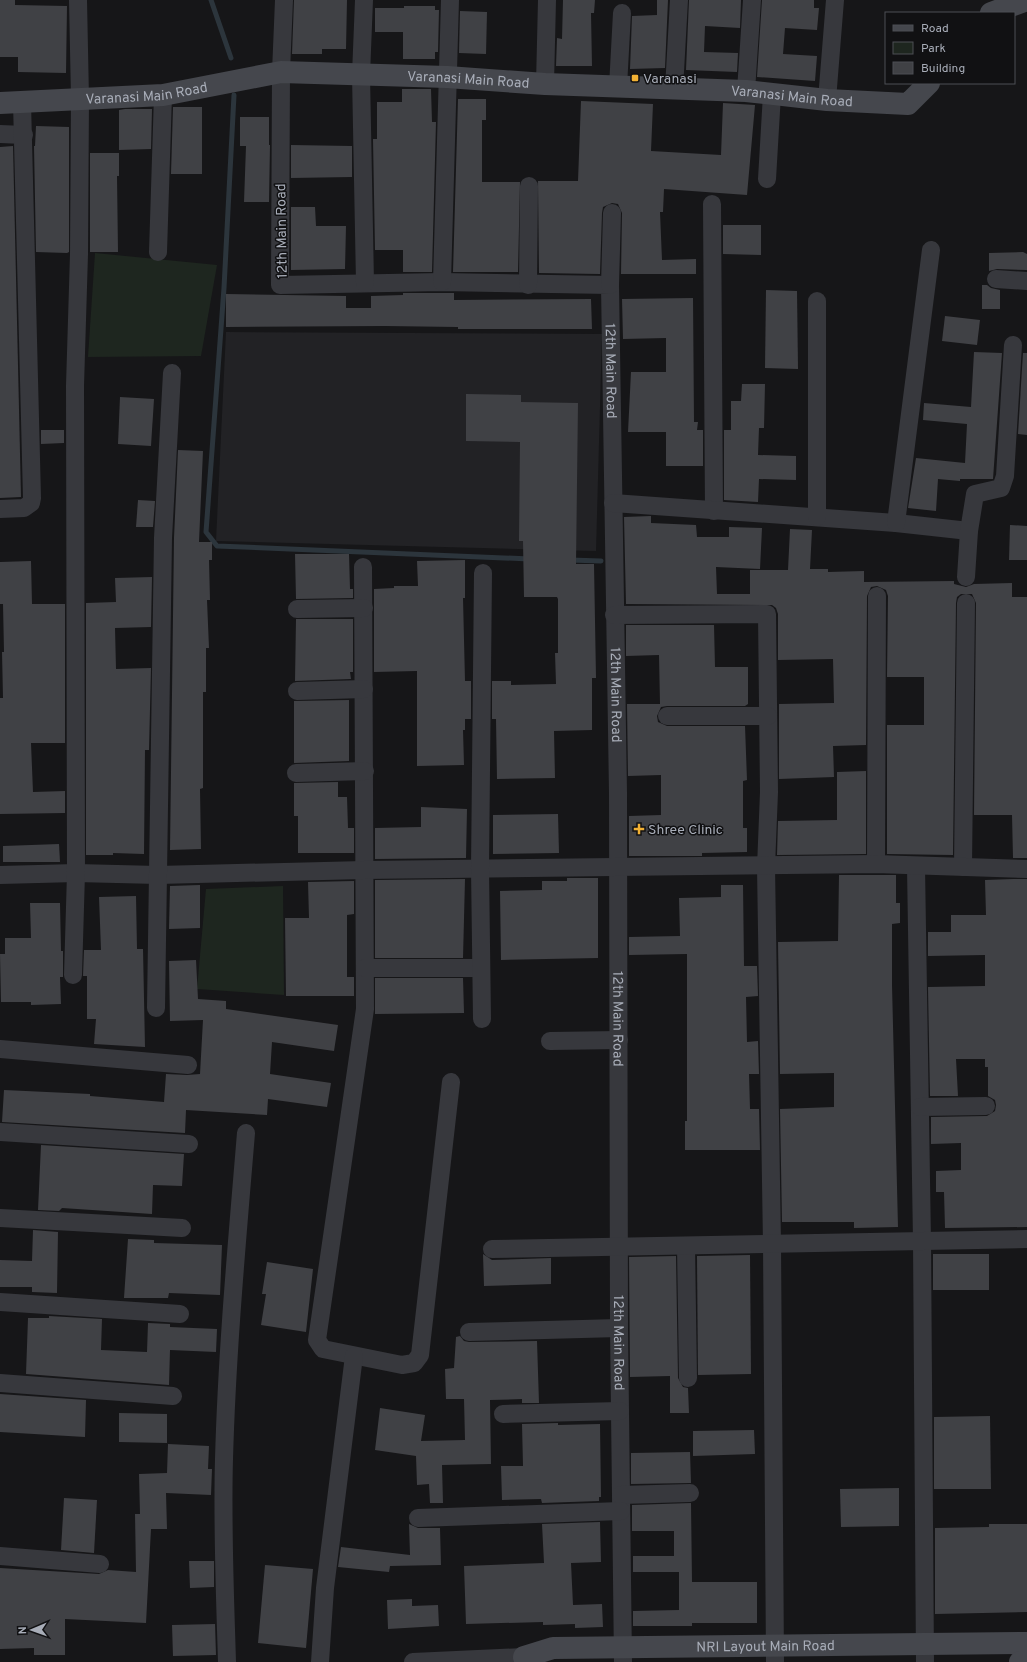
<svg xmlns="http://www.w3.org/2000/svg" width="1027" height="1662" viewBox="0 0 1027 1662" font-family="Overpass,sans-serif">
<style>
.built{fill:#222225}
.green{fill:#1e261f}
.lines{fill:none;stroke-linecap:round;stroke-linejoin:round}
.stream{stroke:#2c353c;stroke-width:5}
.building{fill:#404145}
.street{stroke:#37383d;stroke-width:18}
.secondary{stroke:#45474d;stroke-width:22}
.poi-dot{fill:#f2b134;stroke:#111113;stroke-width:1.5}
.labels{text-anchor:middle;stroke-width:3;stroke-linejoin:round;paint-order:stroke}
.poi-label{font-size:14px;fill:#a8adb8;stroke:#111113;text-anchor:start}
.street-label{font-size:14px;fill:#a8adb8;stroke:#111113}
</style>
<rect width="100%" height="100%" fill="#161618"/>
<polygon class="built" points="226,332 602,334 596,551 216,541"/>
<g class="green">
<polygon points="95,253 217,265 201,356 88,357"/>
<polygon points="283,886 284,995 197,989 206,889"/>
</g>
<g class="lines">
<g class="stream">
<polyline points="211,0 231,58"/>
<polyline points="234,95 224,288 206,532 217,546 530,559"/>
<polyline points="570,560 601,561"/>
</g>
</g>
<g class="building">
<polygon points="0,0 15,0 15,5 67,6 66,73 18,72 18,57 0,57"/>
<polygon points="294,0 347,0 346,49 322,49 322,54 292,54"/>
<polygon points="563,0 595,0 594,13 591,13 592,66 556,66 557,38 562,39"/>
<polygon points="657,0 668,0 665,68 630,69 632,16 657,15"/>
<polygon points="689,0 741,0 740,28 705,26 704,52 738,53 737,72 686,70"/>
<polygon points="762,0 814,0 814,8 819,8 817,30 785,28 783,54 817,56 815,81 757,77"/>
<polygon points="404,6 435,6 435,10 439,10 438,52 435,52 435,59 403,59 403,32 375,32 375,8 404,8"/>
<polygon points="460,11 487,12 486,54 459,53"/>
<polygon points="402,89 431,89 432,122 436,122 432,272 403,272 403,250 375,250 373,139 377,139 377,102 402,102"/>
<polygon points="458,99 486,99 486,120 482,120 482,182 520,182 518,272 453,272"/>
<polygon points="581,101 653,104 651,151 721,155 723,103 755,105 747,195 664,189 663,212 660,212 662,260 696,259 696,274 621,274 622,213 618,204 612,203 603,207 602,213 600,274 539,273 538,181 578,181"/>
<polygon points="173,107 202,107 202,174 171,174"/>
<polygon points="125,109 152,109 151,149 119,150 119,110"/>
<polygon points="240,117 269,117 269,145 270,145 269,202 244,202 246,146 240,146"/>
<polygon points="36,126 69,127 69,252 67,253 36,252 34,146 35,146"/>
<polygon points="291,145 352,146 352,177 291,178"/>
<polygon points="13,146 21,497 0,498 0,147"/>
<polygon points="90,153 119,153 119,176 117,176 118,252 90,252"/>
<polygon points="291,207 315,207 316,226 346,226 345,269 291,270"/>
<polygon points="723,225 761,225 761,255 723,254"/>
<polygon points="1023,252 1027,254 1027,270 997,269 989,271 989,253"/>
<polygon points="982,285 987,285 991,288 1000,290 1000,309 982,309"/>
<polygon points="766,290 797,291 798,369 765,368"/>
<polygon points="403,293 454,293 454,300 591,299 592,329 458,329 458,327 385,326 226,327 226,294 346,296 346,308 371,308 371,296 403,295"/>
<polygon points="693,298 694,422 698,422 697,430 703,430 703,466 666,466 666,432 628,432 631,372 666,372 666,338 623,339 622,299"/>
<polygon points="945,316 980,320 977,345 942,341"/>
<polygon points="974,352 1002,353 993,479 960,479 960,481 938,479 936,511 908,508 916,458 965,463 967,424 923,420 924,403 971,407"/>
<polygon points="1023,353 1027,353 1027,435 1018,434"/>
<polygon points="742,384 765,384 764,428 759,428 758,455 796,456 796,480 759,479 758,502 724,500 724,430 731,430 731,401 741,401"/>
<polygon points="466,394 521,395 521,402 578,403 576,564 594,564 596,678 592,678 592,730 554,731 555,778 497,779 496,719 492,719 492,681 511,681 511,685 556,684 555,653 558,653 558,599 557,597 524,597 523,541 519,541 520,442 466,441"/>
<polygon points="120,397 154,399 151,446 118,444"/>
<polygon points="41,430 64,430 64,443 41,444"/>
<polygon points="178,450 203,451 199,542 212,542 212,560 209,560 210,600 207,600 209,648 206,648 206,692 203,692 203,788 200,789 201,849 170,850 174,538"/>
<polygon points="138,500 155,501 153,527 136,527"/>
<polygon points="651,516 651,523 696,525 697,537 729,537 729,527 762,528 760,569 716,567 717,594 750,594 750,570 788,570 790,529 812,530 810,569 828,569 828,572 864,571 864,582 954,581 954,584 966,587 974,584 1012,583 1012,597 1027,597 1027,858 1013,858 1012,815 974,815 976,603 972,594 961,594 957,597 956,603 953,855 887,854 887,725 924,725 924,677 887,677 888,596 886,590 877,586 871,587 867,596 866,745 833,746 834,777 779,779 779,704 834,703 833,659 778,660 778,614 776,608 772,605 626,604 624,517"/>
<polygon points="1010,525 1027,526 1027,560 1009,560"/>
<polygon points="295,554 349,554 350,589 353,589 353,598 296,599"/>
<polygon points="465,560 465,598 463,598 465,681 471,681 471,719 465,719 465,730 463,730 464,765 417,766 417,671 374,672 374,589 394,588 394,586 418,586 417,561"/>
<polygon points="31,561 32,604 65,604 65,743 31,743 33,792 65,791 65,813 0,814 0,698 3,698 2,652 4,652 3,604 0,604 0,562"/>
<polygon points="152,577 151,627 115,628 116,669 151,668 149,750 145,750 144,854 113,853 113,855 86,855 86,603 116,602 115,578"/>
<polygon points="296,619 353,619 353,672 350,672 351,679 295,681"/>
<polygon points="626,625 714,625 715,667 748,667 748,704 745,706 667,706 661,707 657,716 658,722 667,726 745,726 747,780 743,781 743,828 747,828 747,852 702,853 702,856 629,856 629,816 661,815 661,775 628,776 627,704 660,704 659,655 626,656"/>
<polygon points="349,700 349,761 294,763 294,701"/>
<polygon points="866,771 866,854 777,855 778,821 837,820 837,772"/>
<polygon points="338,782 338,797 347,797 348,828 354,828 354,853 298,853 298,816 294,816 294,783"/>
<polygon points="421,807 467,809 466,858 375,859 375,828 421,827"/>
<polygon points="558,814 559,853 493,854 493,815"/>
<polygon points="59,844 60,862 3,862 3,846"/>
<polygon points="839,875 896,875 896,903 900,903 900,923 892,924 892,985 898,1227 854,1228 854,1222 782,1222 780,1109 834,1107 834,1073 780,1074 778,942 838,941"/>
<polygon points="567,878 598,878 598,958 501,960 500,891 542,890 542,881 567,881"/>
<polygon points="465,879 463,958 375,958 375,880"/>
<polygon points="1013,879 1027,879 1027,1227 945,1228 944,1192 936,1192 936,1171 961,1170 961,1143 931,1144 931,1117 987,1116 995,1111 996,1105 995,1100 988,1096 988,1067 985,1067 985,1059 956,1059 958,1096 930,1096 928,987 985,986 985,955 928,956 928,932 951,932 951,915 986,915 985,880"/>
<polygon points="354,881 354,914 347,915 347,977 354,977 354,996 286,996 285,918 309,918 308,882"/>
<polygon points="200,885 200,928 169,929 170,886"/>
<polygon points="721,885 743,885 744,966 757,966 758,996 746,997 747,1042 758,1041 759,1074 749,1074 750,1109 759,1109 760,1150 685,1150 685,1121 687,1121 687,954 629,955 629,937 680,936 679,898 721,897"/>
<polygon points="136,896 137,949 143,949 145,1047 94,1044 96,1019 87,1019 87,976 83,976 84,950 101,950 99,897"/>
<polygon points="30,903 60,903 61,951 63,951 63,977 60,977 61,1004 31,1005 31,1002 1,1002 0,954 5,954 5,938 31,938"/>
<polygon points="196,960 198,999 226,1001 226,1009 338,1025 334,1051 272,1042 270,1074 331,1083 327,1107 268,1099 267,1115 186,1110 185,1133 2,1122 4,1090 90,1094 90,1096 164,1102 166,1074 187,1075 200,1074 203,1020 170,1021 169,961"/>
<polygon points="375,978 463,978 464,1013 375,1014"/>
<polygon points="41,1145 184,1154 182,1186 153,1185 152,1214 62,1208 59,1211 38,1210"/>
<polygon points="33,1230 58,1232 57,1293 32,1292 32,1287 0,1287 0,1260 32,1261"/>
<polygon points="128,1239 154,1240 154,1243 222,1245 220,1295 169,1293 168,1298 124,1298"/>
<polygon points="483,1254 492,1260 551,1258 551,1284 484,1286"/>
<rect x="933" y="1254" width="56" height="36"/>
<polygon points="750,1255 751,1374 698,1375 697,1256"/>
<polygon points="676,1256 678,1378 683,1387 688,1388 689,1413 670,1413 670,1376 630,1377 629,1257"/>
<polygon points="267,1262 313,1269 306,1332 261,1325 266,1294 262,1294"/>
<polygon points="49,1316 102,1319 101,1350 147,1352 148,1323 170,1324 170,1327 217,1329 216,1352 170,1350 169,1385 26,1374 28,1318 49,1318"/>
<polygon points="460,1336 464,1341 469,1342 537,1341 539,1403 522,1403 522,1399 490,1400 491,1464 442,1465 443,1503 430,1503 429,1484 417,1485 416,1456 375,1450 380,1408 425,1415 421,1441 465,1440 464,1399 446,1399 445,1369 454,1368 456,1337"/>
<polygon points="0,1394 86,1400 85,1437 0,1432"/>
<polygon points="119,1413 167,1414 167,1443 119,1442"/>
<polygon points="990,1416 991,1489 934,1489 934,1417"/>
<polygon points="558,1423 558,1425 600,1424 601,1497 599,1497 599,1501 542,1503 541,1499 502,1500 501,1466 523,1466 522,1424"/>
<polygon points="754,1430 755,1454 693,1456 693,1431"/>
<polygon points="168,1444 209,1446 208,1469 212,1469 211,1495 166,1493 167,1529 151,1529 146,1623 65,1619 65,1655 34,1655 34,1648 0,1649 0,1568 99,1574 108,1570 136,1572 135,1514 140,1514 139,1474 167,1473"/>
<polygon points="690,1452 691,1483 631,1484 631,1453"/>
<polygon points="899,1488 899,1526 841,1527 840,1489"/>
<polygon points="64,1498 97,1500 94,1553 61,1550"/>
<polygon points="691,1503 692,1582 757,1582 757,1623 692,1623 692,1626 633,1626 633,1611 679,1610 679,1572 633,1572 633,1556 674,1556 674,1531 632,1531 632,1505"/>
<polygon points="600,1522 601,1562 571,1563 573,1605 602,1604 603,1627 575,1628 575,1624 543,1625 543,1622 466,1624 464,1566 544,1563 542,1524"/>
<polygon points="409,1524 418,1528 440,1528 441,1565 390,1566 389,1572 338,1567 341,1547 410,1555"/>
<polygon points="989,1524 1027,1524 1027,1612 935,1614 935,1528 989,1527"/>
<polygon points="189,1561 214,1561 214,1587 190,1588"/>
<polygon points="265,1565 313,1569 306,1648 258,1643"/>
<polygon points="412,1599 412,1606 438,1605 439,1626 388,1629 387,1600"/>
<polygon points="215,1624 216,1655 173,1656 172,1625"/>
</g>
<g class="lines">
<g class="street">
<path id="s1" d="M284,0L281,72L280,285L442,282L610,285L618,793L619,1328L623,1662"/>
<polyline points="364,0 361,75 365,283"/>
<polyline points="545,84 547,0"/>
<polyline points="618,87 622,13"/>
<polyline points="674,89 679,0"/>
<polyline points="746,91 752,0"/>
<polyline points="827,100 835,0"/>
<polyline points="0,134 24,135"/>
<polyline points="767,179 772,94"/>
<polyline points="712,204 714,511"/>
<polyline points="158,252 163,95"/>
<polyline points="996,279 1027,281"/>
<polyline points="442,282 450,0"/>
<polyline points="528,285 529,186"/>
<polyline points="610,285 612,213"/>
<polyline points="613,503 896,523 969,531"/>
<polyline points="0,509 24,508 31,503 32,498 22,102"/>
<polyline points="817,517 817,301"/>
<polyline points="896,523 931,250"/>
<polyline points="363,567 365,1009 317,1340 323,1349 402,1365 414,1363 420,1355 451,1082"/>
<polyline points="966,577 969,531 975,494 1001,488 1005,476 1013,345"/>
<polyline points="297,609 364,608"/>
<polyline points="614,615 767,614 769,792 766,867 772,1244 775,1662"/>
<polyline points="297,691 364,689"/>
<polyline points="667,716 768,716"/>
<polyline points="296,773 365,771"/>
<polyline points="876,864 877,596"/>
<polyline points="916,867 922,1241 925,1662"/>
<polyline points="963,867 966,603"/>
<polyline points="0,875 76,873 158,875 364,870 876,864 1027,869"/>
<polyline points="365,968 480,968"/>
<polyline points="73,975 76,873 75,386 79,254 80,98 78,0"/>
<polyline points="156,1008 163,538 172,373"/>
<polyline points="482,1019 480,869 483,573"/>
<polyline points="550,1041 619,1040"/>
<polyline points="0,1049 188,1065"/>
<polyline points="920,1107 986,1106"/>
<polyline points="0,1132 189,1144"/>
<polyline points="0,1218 182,1228"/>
<polyline points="686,1246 688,1378"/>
<polyline points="492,1249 1027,1239"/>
<polyline points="0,1302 180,1314"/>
<polyline points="469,1332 619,1328"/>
<polyline points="0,1383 173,1396"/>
<polyline points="503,1414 620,1411"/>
<polyline points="621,1495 690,1493"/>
<polyline points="418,1518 621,1511"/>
<polyline points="0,1556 100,1564"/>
<path d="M227,1662C225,1594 222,1527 224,1459C227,1350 237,1242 246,1133"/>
<polyline points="320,1662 325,1588 354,1356"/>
<polyline points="413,1662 524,1657"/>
</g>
<g class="secondary">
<polyline points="991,13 1027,0"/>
<path id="s2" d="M0,103L163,95L281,72L447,77L545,84L746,91L827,100L908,104L929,83"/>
<path id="s3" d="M524,1657L553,1648L1027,1643"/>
<polyline points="1020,1662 1027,1662"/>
</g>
</g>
<g class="poi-dot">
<rect x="631" y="74" width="8" height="8" rx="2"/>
<path d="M637 823h4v4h4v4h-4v4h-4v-4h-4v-4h4z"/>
</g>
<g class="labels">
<g class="poi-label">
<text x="643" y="83">Varanasi</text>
<text x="648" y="834">Shree Clinic</text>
</g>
<g class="street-label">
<text dy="5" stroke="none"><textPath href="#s2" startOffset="471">Varanasi Main Road</textPath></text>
<text dy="5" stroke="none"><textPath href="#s2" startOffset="147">Varanasi Main Road</textPath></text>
<text dy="5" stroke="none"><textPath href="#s2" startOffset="795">Varanasi Main Road</textPath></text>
<text transform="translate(281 231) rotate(-91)" y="5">12th Main Road</text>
<text dy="5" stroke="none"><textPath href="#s1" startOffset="701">12th Main Road</textPath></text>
<text dy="5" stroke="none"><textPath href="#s1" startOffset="1025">12th Main Road</textPath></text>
<text dy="5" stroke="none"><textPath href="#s1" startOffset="1349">12th Main Road</textPath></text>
<text dy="5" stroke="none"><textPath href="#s1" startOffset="1673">12th Main Road</textPath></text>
<text dy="5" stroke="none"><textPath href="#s3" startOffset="243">NRI Layout Main Road</textPath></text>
</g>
</g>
<rect x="885" y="12" width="130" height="72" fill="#111113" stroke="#4d4f55"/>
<rect x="893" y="25" width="20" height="6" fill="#45474d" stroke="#4d4f55"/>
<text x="921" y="32" font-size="12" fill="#a8adb8">Road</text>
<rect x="893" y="42" width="20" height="12" fill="#1e261f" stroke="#4d4f55"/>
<text x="921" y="52" font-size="12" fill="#a8adb8">Park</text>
<rect x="893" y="62" width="20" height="12" fill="#404145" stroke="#4d4f55"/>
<text x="921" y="72" font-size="12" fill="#a8adb8">Building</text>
<g transform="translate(32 1630) rotate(268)" stroke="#111113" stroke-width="3" paint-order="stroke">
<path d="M0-3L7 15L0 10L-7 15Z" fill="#a8adb8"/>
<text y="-6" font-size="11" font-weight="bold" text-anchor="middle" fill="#a8adb8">N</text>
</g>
</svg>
